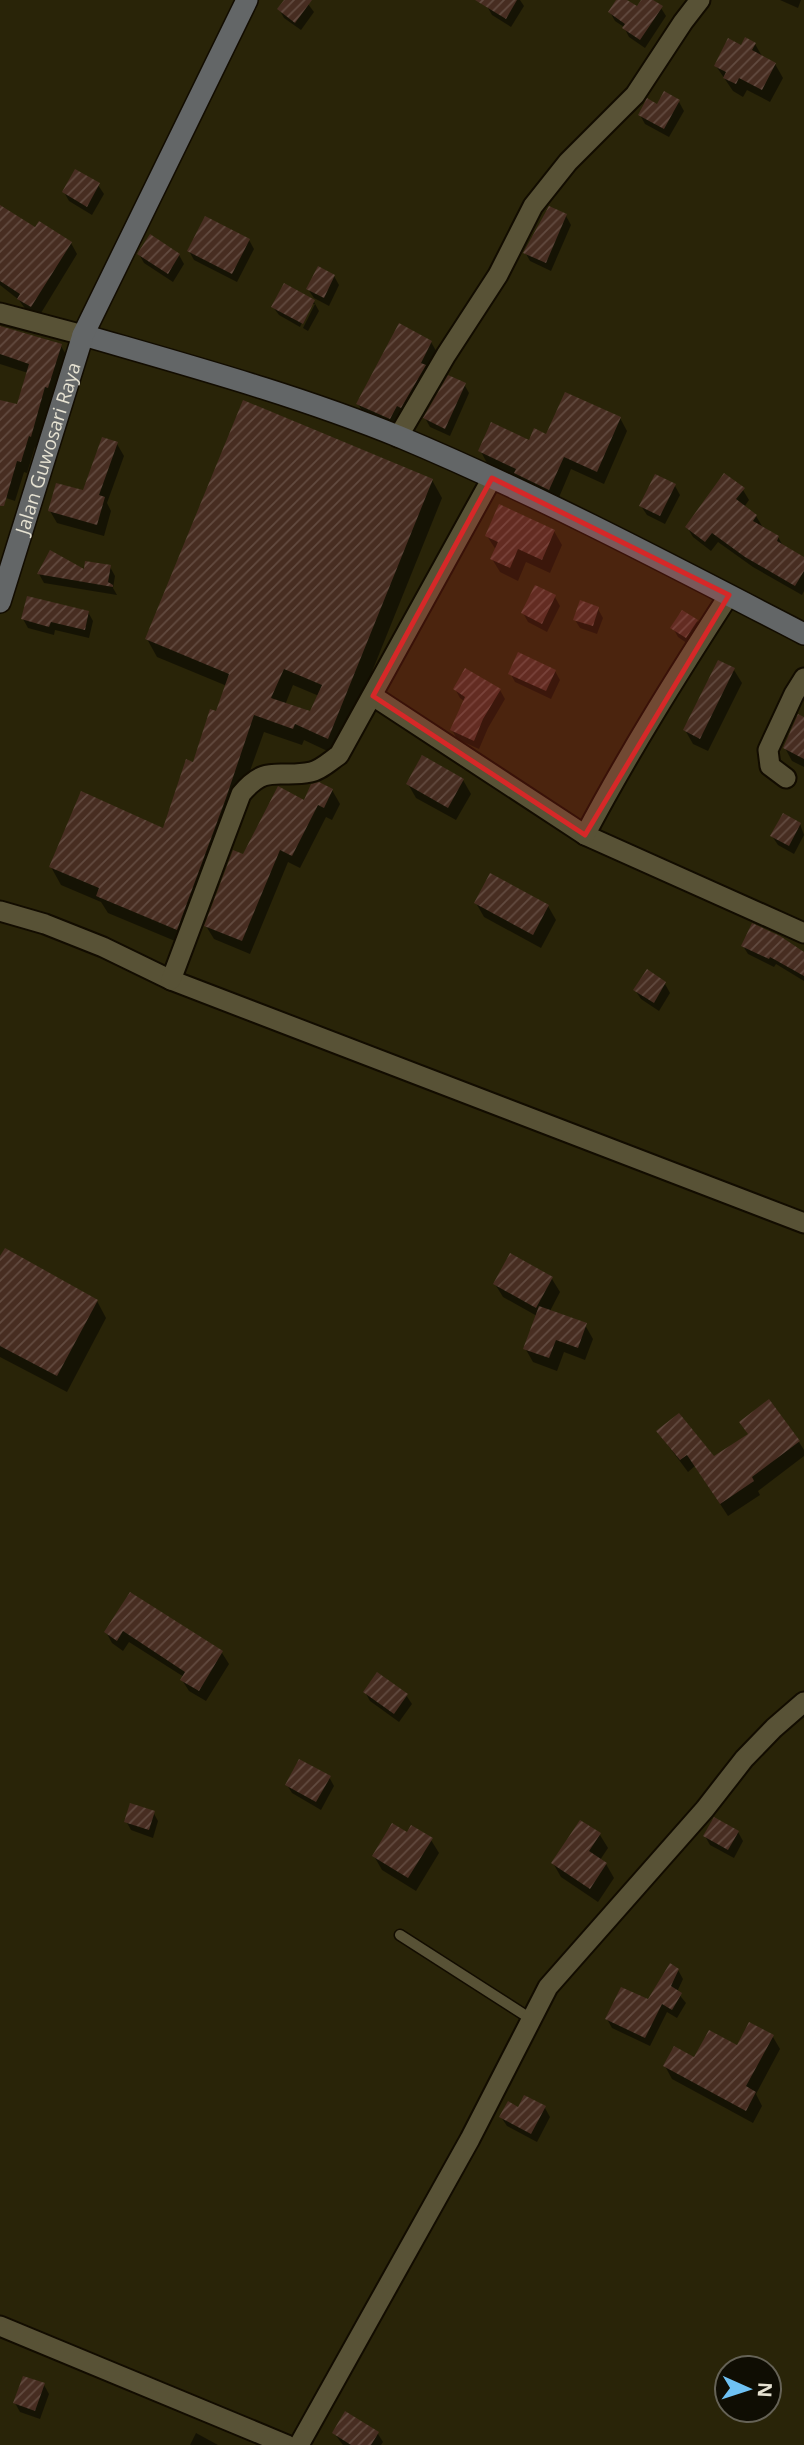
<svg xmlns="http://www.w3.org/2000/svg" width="804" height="2445" viewBox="0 0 804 2445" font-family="'Open Sans',sans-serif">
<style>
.shadow{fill:#0007;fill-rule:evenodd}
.building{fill:url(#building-hatch);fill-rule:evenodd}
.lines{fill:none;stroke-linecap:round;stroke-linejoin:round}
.lane-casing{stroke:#120c00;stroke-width:13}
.street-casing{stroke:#120c00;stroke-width:23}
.secondary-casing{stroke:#120c00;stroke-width:24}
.lane{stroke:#585236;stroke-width:10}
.street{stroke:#585236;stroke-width:19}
.secondary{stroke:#636667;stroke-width:21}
.marked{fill:#d62828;fill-opacity:0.2;stroke:#d62828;stroke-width:5;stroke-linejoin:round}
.labels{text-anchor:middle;stroke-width:6;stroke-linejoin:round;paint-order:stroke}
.street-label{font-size:19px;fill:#e6e2d2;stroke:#0f0d03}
</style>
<defs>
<pattern id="building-hatch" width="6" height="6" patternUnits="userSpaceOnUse" patternTransform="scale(1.75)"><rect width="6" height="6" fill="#472d21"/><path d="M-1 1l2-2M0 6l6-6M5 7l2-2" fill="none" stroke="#624b40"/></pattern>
</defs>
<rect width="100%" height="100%" fill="#292408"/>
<g class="shadow">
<polygon points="286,0 305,0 314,12 301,30 284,18 279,9"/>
<polygon points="491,0 520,0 524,6 511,27 492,15 487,6"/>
<polygon points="618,0 624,0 637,9 643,0 650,0 661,8 666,16 645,48 629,37 624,27 615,21 610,12"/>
<polygon points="780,0 801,0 798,8"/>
<polygon points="755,44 763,58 775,64 783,78 770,102 747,90 743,97 733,91 716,66 742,47"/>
<polygon points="679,102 684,111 669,137 645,124 640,115 657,106"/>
<polygon points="98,185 104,194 92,215 69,201 64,192"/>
<polygon points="0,207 35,229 71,243 77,254 38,318 26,310 19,300 0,285"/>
<polygon points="566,216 571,225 551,271 530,261 525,252"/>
<polygon points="249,240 254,249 237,282 194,260 189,251"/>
<polygon points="139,254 179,255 184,264 173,282 144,263"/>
<polygon points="334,276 339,285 329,306 314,298 308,289"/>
<polygon points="314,302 319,311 308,331 303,328 315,304 311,304 300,327 279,315 273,307"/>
<polygon points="0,327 61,346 68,358 55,399 51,398 37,448 35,447 27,473 24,472 15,501 0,496 0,401 18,407 28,373 0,364"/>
<polygon points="431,342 439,356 398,432 366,417 358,404"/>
<polygon points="464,384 469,393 450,436 430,427 425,418"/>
<polygon points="620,418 627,431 604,484 571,469 557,502 523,486 519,478 487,463 480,450 530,442"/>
<polygon points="117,444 124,456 107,503 111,511 104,536 57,523 50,511 84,492"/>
<path d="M432,480L442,498L338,756L304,740L302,745L264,732L187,946L108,913L101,902L61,885L51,867L164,830L218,713L227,686L157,657L147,639ZM293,685L319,696L310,714L285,705Z"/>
<polygon points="675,486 680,495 665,524 647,515 641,506"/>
<polygon points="743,490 749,500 744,507 756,516 762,526 778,537 783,546 804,559 804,591 802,595 753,567 718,542 711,551 693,537 687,527"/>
<polygon points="554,531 562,545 550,573 526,562 518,581 500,572 492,559 496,550 487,536"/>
<polygon points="110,567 115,576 113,588 117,595 44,583 39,574 85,571"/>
<polygon points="555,597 560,606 547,632 528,622 523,613"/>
<polygon points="598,609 603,618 597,634 580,628 575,620"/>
<polygon points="88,612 93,621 89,638 55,630 54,635 28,628 23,619"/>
<polygon points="697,621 702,630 691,646 678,637 673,628"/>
<polygon points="734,670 742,683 708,751 693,744 685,730"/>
<polygon points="555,671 560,680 551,699 515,682 510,673"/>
<polygon points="455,689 500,690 505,699 488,728 479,749 457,739 452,730 465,702 460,698"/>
<polygon points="804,719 804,767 792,761 785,748"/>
<polygon points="463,780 471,794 456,820 416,798 408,784"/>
<polygon points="332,790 340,804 332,820 326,817 300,868 288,862 250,954 214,939 206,926 244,857 304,802"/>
<polygon points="800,824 804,835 794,854 778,845 772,836"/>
<polygon points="476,903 548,906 556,920 541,948 484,917"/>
<polygon points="743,946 804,953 804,981 776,964 774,967 748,954"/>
<polygon points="647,972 665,984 670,993 659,1011 641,999 635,990"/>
<polygon points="511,1255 552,1279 560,1292 550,1311 585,1325 593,1339 585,1360 564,1352 557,1371 533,1362 525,1348 537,1316 503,1297 495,1284"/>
<polygon points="0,1260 97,1301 106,1318 67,1392 0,1357"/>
<polygon points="658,1432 714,1459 799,1442 804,1450 804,1456 758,1491 760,1495 728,1516 695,1466 688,1472"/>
<polygon points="130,1594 222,1653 229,1664 206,1701 189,1691 182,1680 184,1677 129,1642 123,1651 112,1643 106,1632"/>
<polygon points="365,1692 406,1695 412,1704 399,1722 370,1701"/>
<polygon points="329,1777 334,1786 321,1810 292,1793 287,1785"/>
<polygon points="153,1812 158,1821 153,1838 131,1830 126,1821"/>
<polygon points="738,1832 743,1841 734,1858 710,1845 705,1836"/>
<polygon points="600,1835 608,1848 600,1860 606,1864 614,1878 598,1902 561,1877 553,1863"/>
<polygon points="431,1840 439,1853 416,1891 382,1870 374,1856"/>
<polygon points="678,1970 683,1979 677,1992 686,2003 677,2018 667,2012 650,2046 612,2028 607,2019 649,2002"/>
<polygon points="773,2037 780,2049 756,2094 762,2106 753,2123 672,2079 665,2066"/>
<polygon points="545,2108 550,2117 537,2142 507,2126 501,2117 519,2109"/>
<polygon points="44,2385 49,2394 40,2419 20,2412 15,2403"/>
<polygon points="196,2433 218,2445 190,2445"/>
<polygon points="334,2433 378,2434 383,2442 381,2445 343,2445"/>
</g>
<g class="building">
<polygon points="284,0 312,0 295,23 277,9"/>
<polygon points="475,0 517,0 506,19"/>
<polygon points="616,0 627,0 637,6 641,0 653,0 663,6 640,40 622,28 625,24 608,12"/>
<polygon points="745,37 756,43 752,50 776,63 762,90 739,78 736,84 723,78 726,72 714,66 728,38 741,45"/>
<polygon points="664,91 680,100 664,129 638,115 647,98 657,104"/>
<polygon points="75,169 100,183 87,207 62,192"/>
<polygon points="0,205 35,227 39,221 72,242 31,307 17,299 20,294 0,281"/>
<polygon points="549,206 567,214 546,263 523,253"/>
<polygon points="205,216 250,239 232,274 187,251"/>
<polygon points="150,234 180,254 168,274 137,254"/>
<polygon points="318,266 335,275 324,298 306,289"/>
<polygon points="284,283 315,300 303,324 271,307"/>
<polygon points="399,323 432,341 421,363 426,365 401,408 397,406 390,419 356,404"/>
<polygon points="0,326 62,344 48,388 45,387 31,437 29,436 21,462 17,461 4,506 0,506 0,400 17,404 29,364 0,354"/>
<polygon points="448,375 466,383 445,429 423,418"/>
<polygon points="565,392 621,417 597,472 564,457 549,490 514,473 516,469 478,451 491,422 529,440 534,428 546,434"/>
<path d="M243,400L433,479L328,739L295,724L293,729L254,715L226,798L177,930L96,896L99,888L49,867L81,791L163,828L186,759L193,762L210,709L216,711L229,674L145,639ZM284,669L322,685L310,711L271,698Z"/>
<polygon points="102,437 118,442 99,495 105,497 97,525 48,511 56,483 83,490"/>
<polygon points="724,473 745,488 736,499 757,515 753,521 779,536 777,541 804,557 804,571 795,586 745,557 712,533 705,542 685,527"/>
<polygon points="655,474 676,484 660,516 639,506"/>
<polygon points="499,504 555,530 542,560 518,549 510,568 490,559 498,542 485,536"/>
<polygon points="50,550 84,569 85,561 111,565 108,582 113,585 113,587 37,574"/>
<polygon points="535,585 556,595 542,624 521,613"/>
<polygon points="27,596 89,611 85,630 51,622 49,627 21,619"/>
<polygon points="580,600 599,607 593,626 573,620"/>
<polygon points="682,610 698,620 686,638 670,628"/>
<polygon points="518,652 556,670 546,691 508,674"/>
<polygon points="718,660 735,668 700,739 683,730"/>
<polygon points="465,668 501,689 483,719 474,741 450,730 465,697 453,689"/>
<polygon points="798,714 804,717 804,759 783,748"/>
<polygon points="422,755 464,779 448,808 406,784"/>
<polygon points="319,782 333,789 324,808 318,805 292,856 280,850 242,941 204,926 233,850 243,854 278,786 304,800 311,784"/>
<polygon points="783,813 801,823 789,846 770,836"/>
<polygon points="490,873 549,905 533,935 474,903"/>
<polygon points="752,923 780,936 804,952 804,976 770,957 769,959 741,946"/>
<polygon points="647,969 666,982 654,1003 633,990"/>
<polygon points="5,1248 98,1300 57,1376 0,1346 0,1256"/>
<polygon points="510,1253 553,1277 536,1308 493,1284"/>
<polygon points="539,1306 587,1323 578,1348 556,1340 549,1358 523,1349"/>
<polygon points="769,1399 800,1441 752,1477 754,1481 720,1504 687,1455 680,1460 656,1431 679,1413 714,1456 748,1434 739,1422"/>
<polygon points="130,1592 223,1651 199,1691 180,1680 185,1672 123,1631 117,1641 104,1632"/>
<polygon points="377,1672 408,1694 394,1714 363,1692"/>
<polygon points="299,1759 331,1776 316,1802 285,1785"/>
<polygon points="130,1803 155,1811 149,1830 124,1822"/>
<polygon points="714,1817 739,1831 728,1850 703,1836"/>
<polygon points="580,1820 601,1833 589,1851 607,1863 590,1889 551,1863"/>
<polygon points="392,1823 407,1832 411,1825 433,1838 408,1878 372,1856"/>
<polygon points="670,1963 679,1969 671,1986 682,1993 672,2010 662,2004 645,2038 605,2019 621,1987 648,1999"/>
<polygon points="749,2022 774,2035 746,2086 756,2092 746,2111 663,2066 674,2046 694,2057 709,2030 737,2045"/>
<polygon points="524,2095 546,2106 531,2134 499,2117 508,2101 518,2107"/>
<polygon points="23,2376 45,2383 35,2411 13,2403"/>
<polygon points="345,2411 379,2432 371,2445 351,2445 332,2433"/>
</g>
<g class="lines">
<defs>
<polyline id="lane" points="400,1935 531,2019"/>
<g id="street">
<polyline points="0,313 83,335"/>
<polyline points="398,437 446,355 498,275 533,206 568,162 635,95 683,22 700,0"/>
<polyline points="373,696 585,835 804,933"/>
<polyline points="786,778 770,766 768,750 794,694 804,678"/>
<path d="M585,835C629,752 678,674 729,595"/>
<polyline points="0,911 45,924 103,947 171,980 804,1223"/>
<path d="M171,980L241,794C267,763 278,779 311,772C321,770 330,761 339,755L492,478"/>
<polyline points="0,2326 287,2445"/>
<polyline points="299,2445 470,2139 548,1987 705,1809 744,1759 774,1728 804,1702"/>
</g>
<g id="secondary">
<path d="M83,335C190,366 297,395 400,437C538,495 671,565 804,634"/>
<path id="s1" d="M0,602L83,335L247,0"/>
</g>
</defs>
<use href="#lane" class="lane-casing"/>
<use href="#street" class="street-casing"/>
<use href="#secondary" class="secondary-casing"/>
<use href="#lane" class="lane"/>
<use href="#street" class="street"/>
<use href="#secondary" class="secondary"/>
</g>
<path class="marked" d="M492,478L729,595L585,835L373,696Z"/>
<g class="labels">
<g class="street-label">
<text dy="7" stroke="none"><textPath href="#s1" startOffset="161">Jalan Guwosari Raya</textPath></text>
</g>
</g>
<g transform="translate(748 2389) rotate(93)"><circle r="33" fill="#0f0d03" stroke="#656256" stroke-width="2"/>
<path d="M0-5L12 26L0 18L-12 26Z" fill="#6fc2f4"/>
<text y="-10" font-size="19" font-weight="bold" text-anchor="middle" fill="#e6e2d2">N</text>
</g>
</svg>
